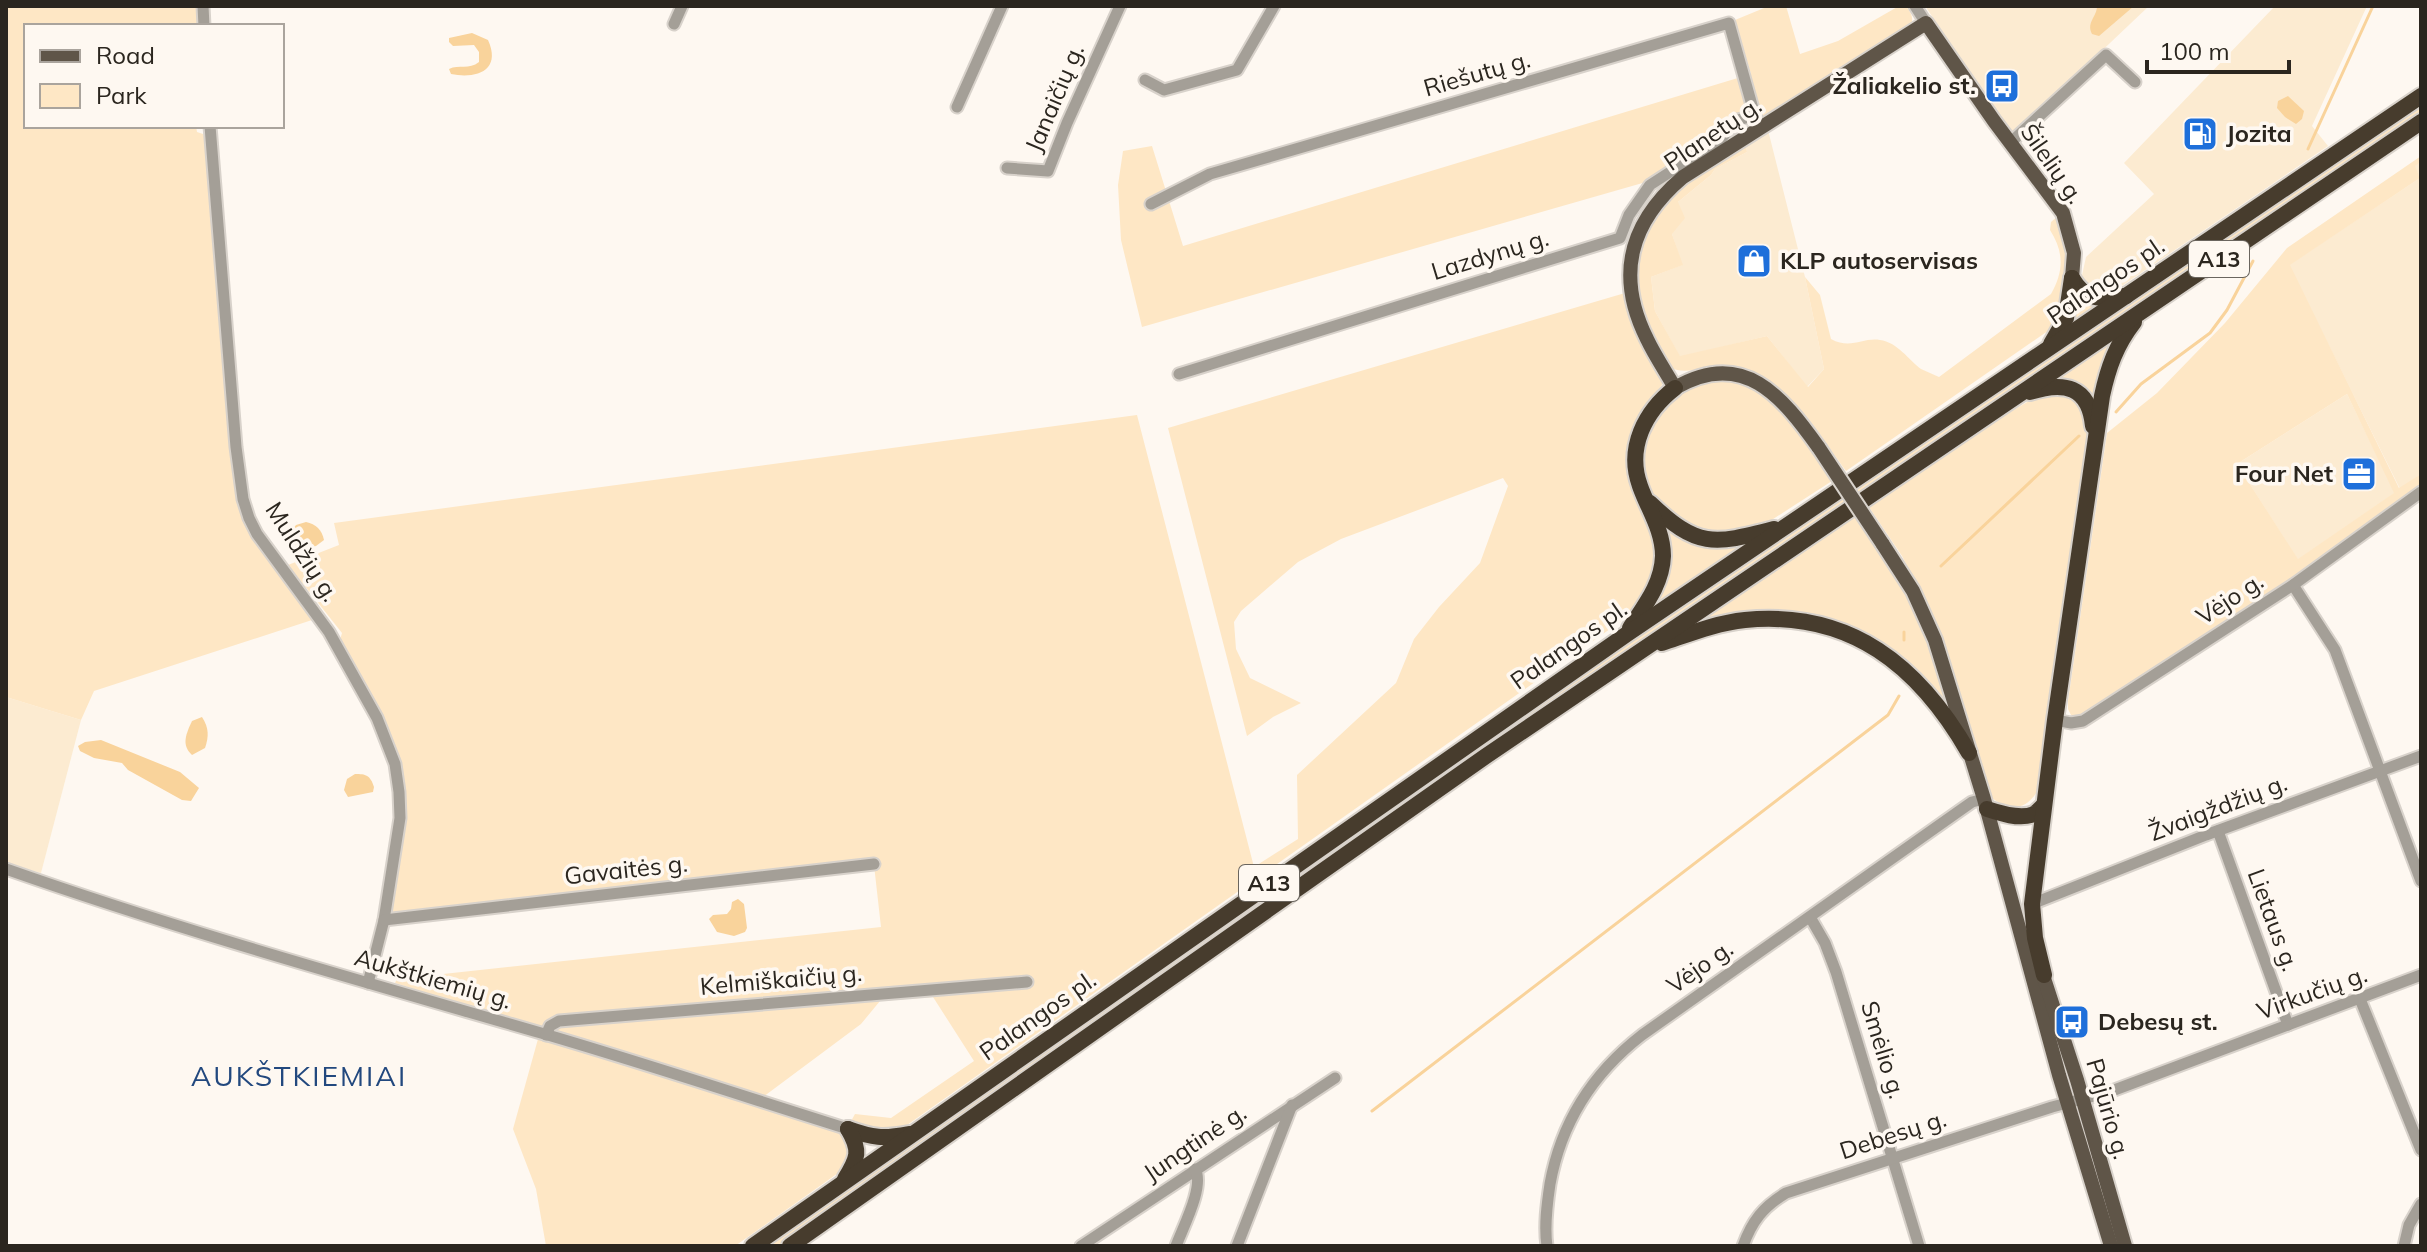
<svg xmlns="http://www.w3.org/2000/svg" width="2427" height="1252" viewBox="0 0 2427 1252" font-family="Mulish,sans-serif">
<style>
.built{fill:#fcebd1}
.green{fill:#fee7c5;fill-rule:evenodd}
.water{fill:#f9d39b}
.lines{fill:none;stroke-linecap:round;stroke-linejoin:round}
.stream{stroke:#f9d39b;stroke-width:3}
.minor-casing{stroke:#d8d2cb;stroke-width:15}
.major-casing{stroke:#d8d2cb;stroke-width:18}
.highway-casing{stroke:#d8d2cb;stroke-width:20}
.minor{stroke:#a49f97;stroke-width:11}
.major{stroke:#5f5548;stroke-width:14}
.highway{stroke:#473c2d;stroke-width:16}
.major-bridge-casing{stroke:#d8d2cb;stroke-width:18;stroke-linecap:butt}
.major-bridge{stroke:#5f5548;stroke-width:14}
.labels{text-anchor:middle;stroke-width:7;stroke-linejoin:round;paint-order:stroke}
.shield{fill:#fef8f1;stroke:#6a655e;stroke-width:2}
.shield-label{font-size:22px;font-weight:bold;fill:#2b261f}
.street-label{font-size:24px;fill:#2b261f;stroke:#fef8f1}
.poi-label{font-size:24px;font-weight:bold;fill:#2b261f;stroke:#fef8f1;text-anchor:start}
.quarter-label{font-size:28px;letter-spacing:2px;fill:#22487e;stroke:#fef8f1}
</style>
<rect width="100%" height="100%" fill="#fef8f1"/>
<g class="built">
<polygon points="1925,6 2149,6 2013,135"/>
<polygon points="2275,6 2367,6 2312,126 2328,146 2110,294 2097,295 2081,280 2086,257 2154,194 2124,163"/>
<polygon points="1768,130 1805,277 1824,369 1807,387 1767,336 1680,357 1655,311 1651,277 1682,265 1672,234 1678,202 1711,175 1715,169 1747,152 1746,145"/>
<polygon points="2421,162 2421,474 2400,489 2289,265 2420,178 2414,166"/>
<polygon points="2347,394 2395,493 2298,560 2237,464"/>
<polygon points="6,697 81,720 41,873 6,863"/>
</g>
<g class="green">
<polygon points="6,6 199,6 199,26 26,26 26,126 196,126 197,132 203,134 207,143 231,459 240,503 251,533 312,620 94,691 81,720 6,697"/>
<path d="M1769,6H1786L1800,54L1838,41L1899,6H1906C1911,13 1914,17 1911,26L1766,118L1749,110L1740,112L1646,182L1142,327L1121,240L1118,185L1123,151L1152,146L1183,246L1751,74L1735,20Z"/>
<polygon points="2421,106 2421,114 1556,699 777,1246 765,1246 1402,797 1971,408"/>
<path d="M1746,145L1747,152L1715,169L1711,175L1678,202L1685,218L1672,234L1683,265L1651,277L1655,311L1680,356L1767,336L1808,387L1824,369L1805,277L1820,295L1831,339C1851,350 1863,337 1880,340C1897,342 1909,360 1921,369C1927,372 1933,374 1939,377L2051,294C2064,271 2064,252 2050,230L2051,222L2058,216L2070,260L2055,326L1846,471C1816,430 1783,370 1726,367C1712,366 1682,375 1672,368C1659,360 1654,340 1647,327C1637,304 1635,280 1640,256C1642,248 1643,239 1646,232C1665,191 1710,168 1746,145Z"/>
<path d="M2421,156V162L2415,166L2420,178L2290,265L2399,488L2421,474V488L2308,569L2079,718L2071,715L2068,709V701L2107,433L2157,393L2225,323L2287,248ZM2347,394L2394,493L2298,559L2237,464Z"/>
<path d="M1625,293L1663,378L1662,385L1645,407L1633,434L1654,528L1656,570L1634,612L900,1130L890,1134L850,1123L855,1114L891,1118L974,1061L933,997L880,1001L861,1024L763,1097L395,983L397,979L881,927L874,865L872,859L391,915C396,875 409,820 403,780C396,732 364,681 340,640L342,633L288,565L339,545L334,523L1137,415L1254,867L1298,839L1297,775L1396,683L1414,639L1439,607L1480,563L1508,486L1503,478L1341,539L1298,562L1241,611L1234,622L1236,649L1250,678L1301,703L1273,717L1247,736L1168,428Z"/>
<polygon points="2075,295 2098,304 2071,324"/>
<polygon points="2112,340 2114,342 2096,404 2049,381"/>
<path d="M1725,380C1731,381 1738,381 1744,383C1786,398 1809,447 1832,481L1767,523L1745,532L1705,534L1662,509L1646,482L1643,460L1647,432L1663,406L1677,394L1698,383Z"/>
<path d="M2046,391L2071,395L2088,417L2087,447L2040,786C2028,811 2011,813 1989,796L1927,605L1902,556L1869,507L2012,411Z"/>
<polygon points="1856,516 1895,574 1923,631 1950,711 1922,677 1801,615 1766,611 1726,615 1694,625"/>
<polygon points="1660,522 1748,544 1654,606"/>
<polygon points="538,1039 835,1129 848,1138 849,1158 841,1171 735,1246 546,1246 536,1189 513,1129"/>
</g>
<g class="water">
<path d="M2097,6H2134L2099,36L2092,34C2086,22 2097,17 2097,6Z"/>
<path d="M472,33L488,40C502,71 476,79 451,74L449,69C459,64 469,70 479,62V52L474,45L453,46L449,42V38Z"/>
<polygon points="2288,96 2304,111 2302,119 2296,124 2285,117 2277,108 2278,101"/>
<path d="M306,522C316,524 322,530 324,540L316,546L301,550L292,542L289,534L296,525Z"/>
<path d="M202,717C209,728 209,736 205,748L192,755C181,745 186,734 192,721Z"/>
<polygon points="101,740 180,772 199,788 191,801 182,800 128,770 122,763 94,758 80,751 78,746 85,742"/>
<path d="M355,774C366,774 370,775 374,787L373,792L348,797L344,790L347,779Z"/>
<polygon points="738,899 744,904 747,928 745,932 734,936 717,932 709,919 713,915 727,914 731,909 732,902"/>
</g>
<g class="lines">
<g class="stream">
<polyline points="2308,149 2373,6"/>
<polyline points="2116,412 2141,384 2210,333 2227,310 2253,261"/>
<polyline points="1941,566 2079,436"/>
<polyline points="1904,640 1904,632"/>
<polyline points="1372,1111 1888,715 1899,696"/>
</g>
<defs>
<g id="minor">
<polyline points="203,6 204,26"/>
<polyline points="1915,6 1926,23"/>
<polyline points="674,24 682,6"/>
<polyline points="1145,80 1164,90 1237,70 1274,6"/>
<polyline points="957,107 1002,6"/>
<polyline points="210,126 236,447 243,499 249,518 257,534 329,632 377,718 395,764 399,792 400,818 384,920 368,983"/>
<polyline points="2010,143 2106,55 2135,82"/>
<polyline points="1007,168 1048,171 1067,123 1120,6"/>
<polyline points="1151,204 1210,174 1729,23 1755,116"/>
<polyline points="1179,374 1620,238 1629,215 1650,185 1721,139 1737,120 1755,116 1757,120"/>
<polyline points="2293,585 2335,650 2421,881"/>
<polyline points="2055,720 2071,723 2083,721 2293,585 2421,492"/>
<polyline points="2218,831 2288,1025"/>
<path d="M6,869C182,931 362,981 541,1033C644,1063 746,1097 848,1129"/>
<polyline points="2032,904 2206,835 2421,756"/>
<polyline points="1810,917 1825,943 1836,972 1919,1246"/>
<polyline points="384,920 874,864"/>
<polyline points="2360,999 2421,1150"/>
<polyline points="546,1035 550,1026 559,1021 1027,982"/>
<polyline points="1081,1246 1335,1078"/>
<path d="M1176,1246C1183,1227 1205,1186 1195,1169"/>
<polyline points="1237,1246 1292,1105"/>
<path d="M1547,1246C1544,1226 1547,1204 1550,1184C1561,1123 1593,1073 1642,1035L1962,809L1972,802L1984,799"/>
<path d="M1743,1246C1752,1221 1763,1207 1786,1193L2052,1107L2109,1092L2421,975"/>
<polyline points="2404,1246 2409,1225 2421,1204"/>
</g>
<g id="major">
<path d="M1819,448C1782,396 1743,348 1675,388C1666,372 1655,356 1647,339C1615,275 1630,222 1683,177L1926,23L1994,121L2063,213L2074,253L2072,278"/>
<polyline points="1882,543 1913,591 1935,640 1984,799 2059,1075 2111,1246"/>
<polyline points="2040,966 2077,1080 2125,1246"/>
</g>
<g id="highway">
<path d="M2072,278C2087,303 2100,298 2126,296"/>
<polyline points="2051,344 2066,318 2072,278"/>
<path d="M2030,392C2064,381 2089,386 2093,426"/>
<path d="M1650,503C1697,548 1713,545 1774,529"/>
<path d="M1630,628C1645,605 1662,584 1663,556C1663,530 1648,509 1640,486C1626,448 1645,411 1675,388"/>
<path d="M1662,643C1689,634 1716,623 1745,620C1851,610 1919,666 1969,753"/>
<path d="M1987,809C1999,813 2020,820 2034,814C2035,814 2043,806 2044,805"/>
<path d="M2044,975L2035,938L2032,904L2055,720L2102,396C2108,368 2116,345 2134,322"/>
<path d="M848,1129C873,1138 883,1139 909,1134"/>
<path d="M845,1179C858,1158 861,1151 848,1129"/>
<polyline points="753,1246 1627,634 2421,96"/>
<polyline points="790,1246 1486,756 2421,122"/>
</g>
</defs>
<use href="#minor" class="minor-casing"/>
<use href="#major" class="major-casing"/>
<use href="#highway" class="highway-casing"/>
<use href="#minor" class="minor"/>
<use href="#major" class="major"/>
<use href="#highway" class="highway"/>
<defs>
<polyline id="major-bridge" points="1819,448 1882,543"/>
</defs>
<use href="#major-bridge" class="major-bridge-casing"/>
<use href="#major-bridge" class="major-bridge"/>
</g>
<defs>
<symbol id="bus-square" viewBox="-11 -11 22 22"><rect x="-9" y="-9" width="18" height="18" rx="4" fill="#1e6fda" stroke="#fef8f1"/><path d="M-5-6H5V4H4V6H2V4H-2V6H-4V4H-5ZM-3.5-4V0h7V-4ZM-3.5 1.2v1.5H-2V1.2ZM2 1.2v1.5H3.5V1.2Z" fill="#fff"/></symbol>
<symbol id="fuel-square" viewBox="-11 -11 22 22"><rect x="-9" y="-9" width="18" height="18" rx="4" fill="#1e6fda" stroke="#fef8f1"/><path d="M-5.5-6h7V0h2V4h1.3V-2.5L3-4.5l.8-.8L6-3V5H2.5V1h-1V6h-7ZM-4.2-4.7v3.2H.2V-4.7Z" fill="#fff"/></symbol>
<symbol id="shop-square" viewBox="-11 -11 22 22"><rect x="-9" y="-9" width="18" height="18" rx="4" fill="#1e6fda" stroke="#fef8f1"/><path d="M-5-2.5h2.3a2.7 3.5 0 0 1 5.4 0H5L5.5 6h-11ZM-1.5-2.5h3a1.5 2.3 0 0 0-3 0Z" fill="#fff"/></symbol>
<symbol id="office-square" viewBox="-11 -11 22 22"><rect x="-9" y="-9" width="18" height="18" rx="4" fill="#1e6fda" stroke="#fef8f1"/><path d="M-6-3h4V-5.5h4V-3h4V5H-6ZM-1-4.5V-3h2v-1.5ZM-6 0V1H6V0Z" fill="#fff"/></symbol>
</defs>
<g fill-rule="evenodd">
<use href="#bus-square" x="1982" y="66" width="40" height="40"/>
<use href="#fuel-square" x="2180" y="114" width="40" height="40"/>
<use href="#shop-square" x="1734" y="241" width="40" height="40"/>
<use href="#office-square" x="2339" y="454" width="40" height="40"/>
<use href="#bus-square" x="2052" y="1002" width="40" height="40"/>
</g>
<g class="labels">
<g class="shield">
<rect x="2189" y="241" width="60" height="36" rx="6"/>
<rect x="1239" y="865" width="60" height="36" rx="6"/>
</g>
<g class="shield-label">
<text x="2219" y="267">A13</text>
<text x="1269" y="891">A13</text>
</g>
<g class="street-label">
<text transform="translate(1477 74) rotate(-16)" y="8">Riešutų g.</text>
<text transform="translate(1055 98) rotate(-67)" y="8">Janaičių g.</text>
<text transform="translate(1713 134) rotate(-34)" y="8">Planetų g.</text>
<text transform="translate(2052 164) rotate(55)" y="8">Šilelių g.</text>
<text transform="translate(1490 255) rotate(-17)" y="8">Lazdynų g.</text>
<text transform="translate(2106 281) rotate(-34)" y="8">Palangos pl.</text>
<text transform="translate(302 552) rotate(57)" y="8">Muldžių g.</text>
<text transform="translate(2230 599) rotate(-33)" y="8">Vėjo g.</text>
<text transform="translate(1569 645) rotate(-35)" y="8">Palangos pl.</text>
<text transform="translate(2218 808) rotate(-21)" y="8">Žvaigždžių g.</text>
<text transform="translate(626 870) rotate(-6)" y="8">Gavaitės g.</text>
<text transform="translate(2273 920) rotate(70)" y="8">Lietaus g.</text>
<text transform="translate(1700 967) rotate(-35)" y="8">Vėjo g.</text>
<text transform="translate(433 979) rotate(16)" y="8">Aukštkiemių g.</text>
<text transform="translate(781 980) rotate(-5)" y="8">Kelmiškaičių g.</text>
<text transform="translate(2312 993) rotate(-20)" y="8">Virkučių g.</text>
<text transform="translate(1038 1016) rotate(-35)" y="8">Palangos pl.</text>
<text transform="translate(1883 1050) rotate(73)" y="8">Smėlio g.</text>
<text transform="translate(2108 1109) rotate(74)" y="8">Pajūrio g.</text>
<text transform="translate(1893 1135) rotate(-18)" y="8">Debesų g.</text>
<text transform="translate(1195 1143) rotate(-34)" y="8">Jungtinė g.</text>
</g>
<g class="poi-label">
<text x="1976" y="94" text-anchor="end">Žaliakelio st.</text>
<text x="2226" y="142">Jozita</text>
<text x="1780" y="269">KLP autoservisas</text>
<text x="2333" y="482" text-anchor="end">Four Net</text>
<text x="2098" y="1030">Debesų st.</text>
</g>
<g class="quarter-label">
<text x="299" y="1086">AUKŠTKIEMIAI</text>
</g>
</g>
<rect width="2427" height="1252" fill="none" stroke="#2b261f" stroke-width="16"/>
<rect x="24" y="24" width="260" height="104" fill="#fef8f1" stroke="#aaa49d" stroke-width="2"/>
<rect x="40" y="50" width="40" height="12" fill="#5f5548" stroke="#aaa49d" stroke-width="2"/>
<text x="96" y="64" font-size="24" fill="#2b261f">Road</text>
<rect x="40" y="84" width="40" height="24" fill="#fee7c5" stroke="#aaa49d" stroke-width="2"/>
<text x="96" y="104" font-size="24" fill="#2b261f">Park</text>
<path d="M2147 60v12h142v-12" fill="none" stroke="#2b261f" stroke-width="4"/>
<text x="2159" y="60" font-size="24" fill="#2b261f" stroke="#fef8f1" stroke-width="6" paint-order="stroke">100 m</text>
</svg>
